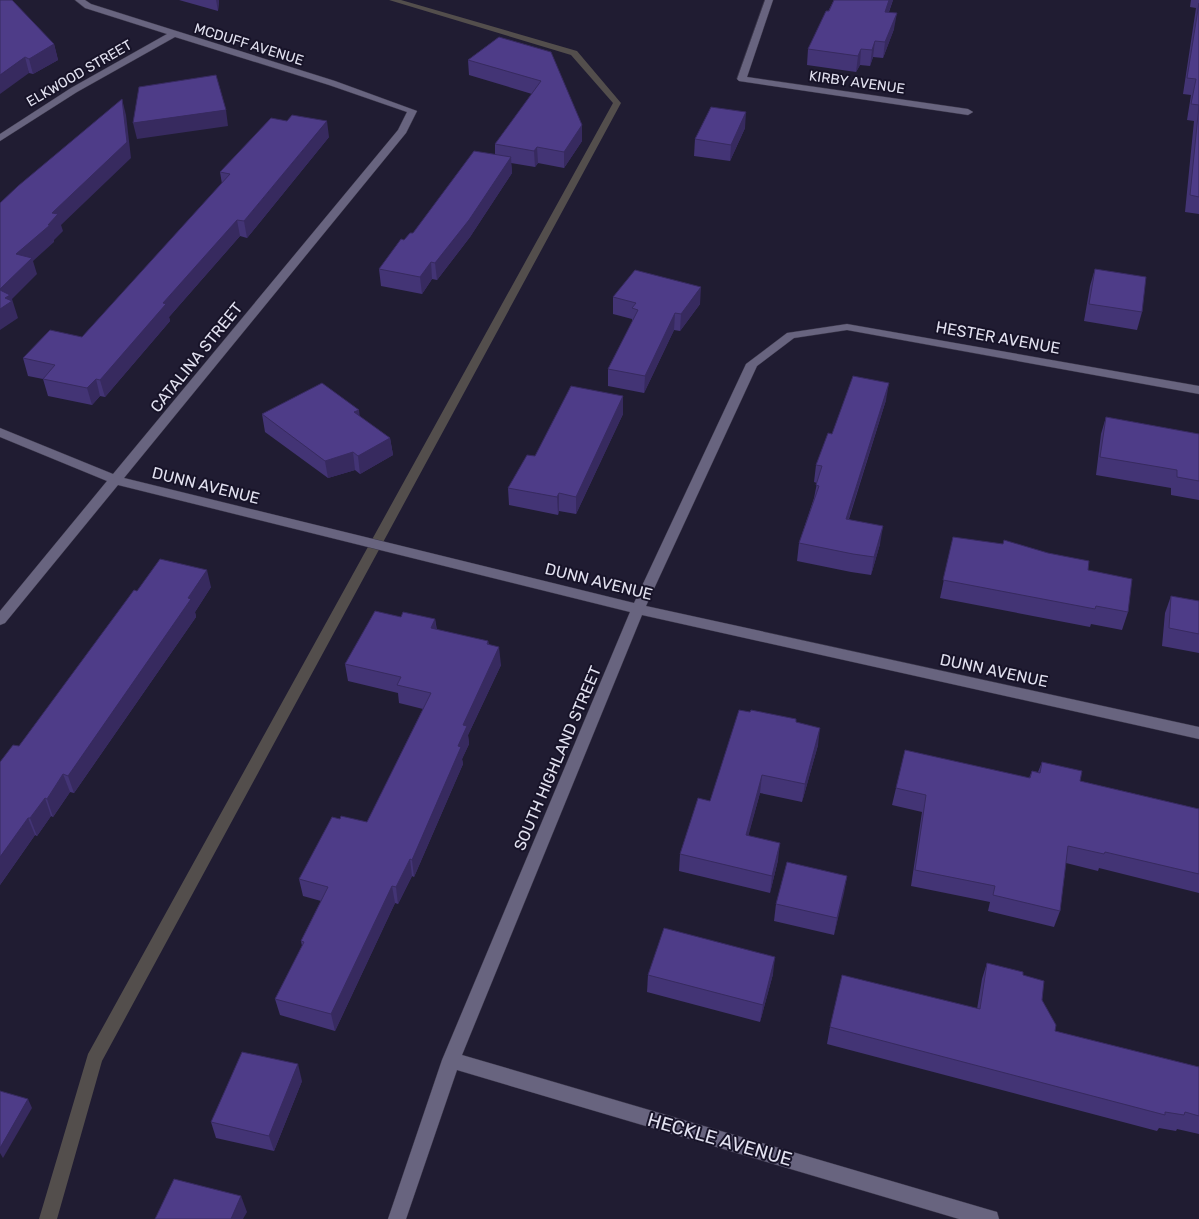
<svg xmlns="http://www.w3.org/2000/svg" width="1199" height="1219" viewBox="0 0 1199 1219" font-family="Rubik,sans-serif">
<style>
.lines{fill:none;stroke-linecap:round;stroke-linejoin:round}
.stream{fill:#534e4c;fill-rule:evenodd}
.minor-casing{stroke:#3a3649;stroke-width:1}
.minor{fill:#68647f;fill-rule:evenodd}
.wall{fill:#433475}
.shaded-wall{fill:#372a5f}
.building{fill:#4e3c88;stroke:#372a5f}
.labels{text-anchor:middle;stroke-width:4;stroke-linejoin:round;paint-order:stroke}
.far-street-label{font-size:14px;fill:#e2e1f0;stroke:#171328}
.street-label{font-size:16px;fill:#e2e1f0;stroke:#171328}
.near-street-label{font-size:19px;fill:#e2e1f0;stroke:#171328}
</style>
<rect width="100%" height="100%" fill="#201c32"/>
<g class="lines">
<polygon class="stream" points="389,0 401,0 577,51 621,103 102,1061 57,1219 39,1219 88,1054 613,103 571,55"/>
<defs>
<g id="minor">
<polygon points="75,0 85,0 91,4 132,17 335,81 417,111 406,133 124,478 634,603 746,364 787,333 847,324 1199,386 1199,394 847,330 794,338 757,366 646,606 1199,727 1199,739 642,615 462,1055 990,1210 997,1212 999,1219 959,1219 457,1070 406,1219 388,1219 442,1060 630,612 118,485 5,623 0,625 0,611 107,481 0,437 0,428 113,474 398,130 407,112 329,85 175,37 77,92 0,141 0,134 71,88 167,34 85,8"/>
<polygon points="765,0 773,0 747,77 968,109 973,112 968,115 739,81 737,79"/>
</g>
</defs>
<use href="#minor" class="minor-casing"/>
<use href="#minor" class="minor"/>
</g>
<g class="wall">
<polygon points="0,0 54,44 58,60 33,74 29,73"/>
<polygon points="179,0 219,0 218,11"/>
<polygon points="834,0 893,0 889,12 894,29 883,58 873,57 870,66 860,65 856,72 807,65 808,49"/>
<polygon points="1191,0 1199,0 1199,214 1185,212 1194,121 1187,120 1191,95 1183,94 1196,8 1190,7"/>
<polygon points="499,37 582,125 582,141 564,168 538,163 535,167 511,163 512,173 470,237 437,280 432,279 422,294 381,286 379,269 404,240 413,233 495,154 495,144 532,94 469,75 468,60"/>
<polygon points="745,128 730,161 694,156 695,139"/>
<polygon points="329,137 247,238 240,236 169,317 170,321 105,397 100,396 92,405 48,396 43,379 28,376 23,358 82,337 222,184 220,172"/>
<polygon points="1095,269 1142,312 1137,330 1084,321 1090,286"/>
<polygon points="613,297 700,304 680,331 674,330 644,393 608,386 608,369 632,322 632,319 613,314"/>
<polygon points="623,396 623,414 576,514 559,511 558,515 509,505 508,488 535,456"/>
<polygon points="886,400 849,519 880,544 871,575 851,572 797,561 799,543 814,498 817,483 814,482 816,465 832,434"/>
<polygon points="262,414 359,416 390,438 393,455 360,474 355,470 328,478 265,432"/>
<polygon points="1106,417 1199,434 1199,500 1171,495 1171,488 1096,475 1101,434"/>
<polygon points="953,537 1088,570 1128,612 1122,630 1091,624 1090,627 940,598"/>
<polygon points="211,587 195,612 196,617 74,793 70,792 53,817 51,816 37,836 35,835 0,885 19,746 137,591"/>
<polygon points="1171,596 1199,601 1199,653 1162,646 1165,613"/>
<polygon points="401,617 435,619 437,630 488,641 489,645 501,665 468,735 469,744 462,759 463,764 414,877 412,876 398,904 395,903 335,1031 280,1015 275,999 302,946 301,941 321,901 303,896 299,879 340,819 367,822 423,709 399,703 398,693 348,681 345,664"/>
<polygon points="796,723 818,745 802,802 760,793 748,836 778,860 770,893 679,871 680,854 710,801"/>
<polygon points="1042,762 1080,781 1199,809 1199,893 1099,868 1098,871 1066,863 1060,911 1054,927 988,911 990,902 911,886 922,812 892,805 896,788 1029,778 1032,771 1038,772"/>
<polygon points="847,876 834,935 774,921 776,904"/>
<polygon points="987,963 1023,975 1042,1000 1055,1031 1199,1067 1199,1134 1177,1129 1176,1131 1159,1128 1157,1131 827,1044 830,1027 977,1009 982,979"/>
<polygon points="773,974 760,1022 647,992 648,975"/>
<polygon points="302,1081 274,1151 216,1138 211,1122"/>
</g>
<g class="shaded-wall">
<polygon points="216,0 219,0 218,11"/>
<polygon points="889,0 893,0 883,27 885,12"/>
<polygon points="897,13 894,29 883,58 885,42"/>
<polygon points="875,41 873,57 870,66 872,50"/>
<polygon points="54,44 58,60 33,74 29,59"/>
<polygon points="861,49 860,65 856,72 858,56"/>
<polygon points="25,57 29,73 0,94 0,75"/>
<polygon points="122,99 126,115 131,158 61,225 63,231 54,240 54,242 33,261 37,274 12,299 18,318 0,330 0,289 16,254 48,225 52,213"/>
<polygon points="226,110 228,126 137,139 133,123"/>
<polygon points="746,112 745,128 730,161 731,145"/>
<polygon points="327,121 329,137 247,238 244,221"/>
<polygon points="582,125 582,141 564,168 564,152"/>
<polygon points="537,147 538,163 535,167 534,151"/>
<polygon points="511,157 512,173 470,237 437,280 435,263"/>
<polygon points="237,220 240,236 169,317 170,321 105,397 100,380 163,303"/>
<polygon points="431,262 432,279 422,294 420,277"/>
<polygon points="701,287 700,304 680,331 681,314"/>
<polygon points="675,313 674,330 644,393 645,376"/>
<polygon points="96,379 100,396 92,405 87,388"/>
<polygon points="889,383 886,400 843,536 846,519"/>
<polygon points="623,396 623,414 576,514 576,497"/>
<polygon points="359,410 361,427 354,412"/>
<polygon points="390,438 393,455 360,474 358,456"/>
<polygon points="353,452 355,470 328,478 325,461"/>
<polygon points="559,493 559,511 558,515 557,497"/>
<polygon points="883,526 880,544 871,575 874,557"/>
<polygon points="207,570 211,587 195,612 196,617 74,793 68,776"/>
<polygon points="435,619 437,636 431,628"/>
<polygon points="499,647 501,665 468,735 469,744 462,759 463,764 414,877 412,860 458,746 463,725"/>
<polygon points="820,728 818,745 802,802 805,784"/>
<polygon points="63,774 70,792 53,817 47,799"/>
<polygon points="762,775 760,793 744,852 746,835"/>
<polygon points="45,798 51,816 37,836 30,818"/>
<polygon points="28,818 35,835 0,885 0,857"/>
<polygon points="780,843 778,860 770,893 772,876"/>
<polygon points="410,859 412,876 398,904 396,887"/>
<polygon points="847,876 844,893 834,935 837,918"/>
<polygon points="392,886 395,903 335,1031 331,1014"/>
<polygon points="775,957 773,974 760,1022 763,1005"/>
<polygon points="298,1064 302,1081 274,1151 269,1136"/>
<polygon points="28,1099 32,1108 3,1158 0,1153 0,1148"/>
<polygon points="241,1196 247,1212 243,1219 231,1219"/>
</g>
<g class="building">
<polygon points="0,0 12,0 54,44 29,59 25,57 0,75"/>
<polygon points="834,0 889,0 885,12 897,13 885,42 875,41 872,50 861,49 858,56 808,49 826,11 829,11"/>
<polygon points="1199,3 1199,197 1190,195 1199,105 1191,104 1196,79 1187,78"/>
<polygon points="499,37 551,52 582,125 564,152 537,147 534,151 495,144 541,81 468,60"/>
<polygon points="216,75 226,110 133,123 139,87"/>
<polygon points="122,99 127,142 52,213 58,214 48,225 50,225 16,254 32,258 0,289 0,203 18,186"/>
<polygon points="711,107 746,112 731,145 695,139"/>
<polygon points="292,115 327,121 244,221 237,220 163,303 166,304 100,380 96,379 87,388 43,379 55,365 23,358 50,330 82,337 230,174 220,172 271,118 287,121"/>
<polygon points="474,151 511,157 469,220 435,263 431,262 420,277 379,269 401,239 404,240 410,233 413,233"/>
<polygon points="1095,269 1146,277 1142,312 1089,304"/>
<polygon points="635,270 701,287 681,314 675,313 645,376 608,369 638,310 632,308 636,303 613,297"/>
<polygon points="0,290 10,295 5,298 12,301 0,309"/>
<polygon points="853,376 889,383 846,519 883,526 874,557 853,554 799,543 819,486 816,485 822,466 816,465 828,433 832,434"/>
<polygon points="322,383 359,410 354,412 390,438 358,456 353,452 325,461 262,414"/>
<polygon points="571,386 623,396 576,497 559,493 557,497 508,488 527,455 535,456"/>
<polygon points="1106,417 1199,434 1199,481 1177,477 1177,470 1100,457"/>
<polygon points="953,537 1003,544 1004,540 1048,553 1089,561 1088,570 1132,579 1128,612 1096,606 1095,609 943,580"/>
<polygon points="160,559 207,570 188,598 191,599 68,776 63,774 47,799 45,798 30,818 28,818 0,857 0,762 13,745 19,746 134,590 137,591"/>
<polygon points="1171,596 1199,601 1199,634 1169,628"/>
<polygon points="375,611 401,617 403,612 435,619 431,628 488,641 487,644 499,647 463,725 467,726 458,746 461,747 412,860 410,859 396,887 392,886 331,1014 275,999 304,942 301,941 328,887 299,879 332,817 340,819 341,816 367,822 431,693 397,685 401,677 345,664"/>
<polygon points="739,710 750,712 751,710 796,719 796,722 820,728 805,784 762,775 746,835 780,843 772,876 680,854 698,798 710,801"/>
<polygon points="905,750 1030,778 1032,771 1040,773 1042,762 1082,771 1080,781 1199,809 1199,874 1105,852 1104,854 1068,846 1060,911 993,895 995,886 915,870 926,795 896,788"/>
<polygon points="787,862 847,876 837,918 776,904"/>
<polygon points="664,928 775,957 763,1005 648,975"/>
<polygon points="987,963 1023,972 1023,975 1044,981 1042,1000 1056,1025 1055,1031 1199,1067 1199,1116 1185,1112 1184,1115 1165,1112 1165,1115 830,1027 842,975 980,1009"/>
<polygon points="242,1052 298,1064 269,1136 211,1122"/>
<polygon points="0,1091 28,1099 0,1148"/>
<polygon points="174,1179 241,1196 231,1219 155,1219"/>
</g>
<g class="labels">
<g class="far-street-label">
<text transform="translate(249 44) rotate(17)" y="5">MCDUFF AVENUE</text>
<text transform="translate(79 73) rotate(-30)" y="5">ELKWOOD STREET</text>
<text transform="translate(857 82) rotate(8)" y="5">KIRBY AVENUE</text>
</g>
<g class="street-label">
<text transform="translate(998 337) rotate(10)" y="6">HESTER AVENUE</text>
<text transform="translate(196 357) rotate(-51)" y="6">CATALINA STREET</text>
<text transform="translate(206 485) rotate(14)" y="6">DUNN AVENUE</text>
<text transform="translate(599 581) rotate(14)" y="6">DUNN AVENUE</text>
<text transform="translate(994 670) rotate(12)" y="6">DUNN AVENUE</text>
<text transform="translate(557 758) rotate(-67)" y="6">SOUTH HIGHLAND STREET</text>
</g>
<g class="near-street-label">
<text transform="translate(720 1139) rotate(16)" y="7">HECKLE AVENUE</text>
</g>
</g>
</svg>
